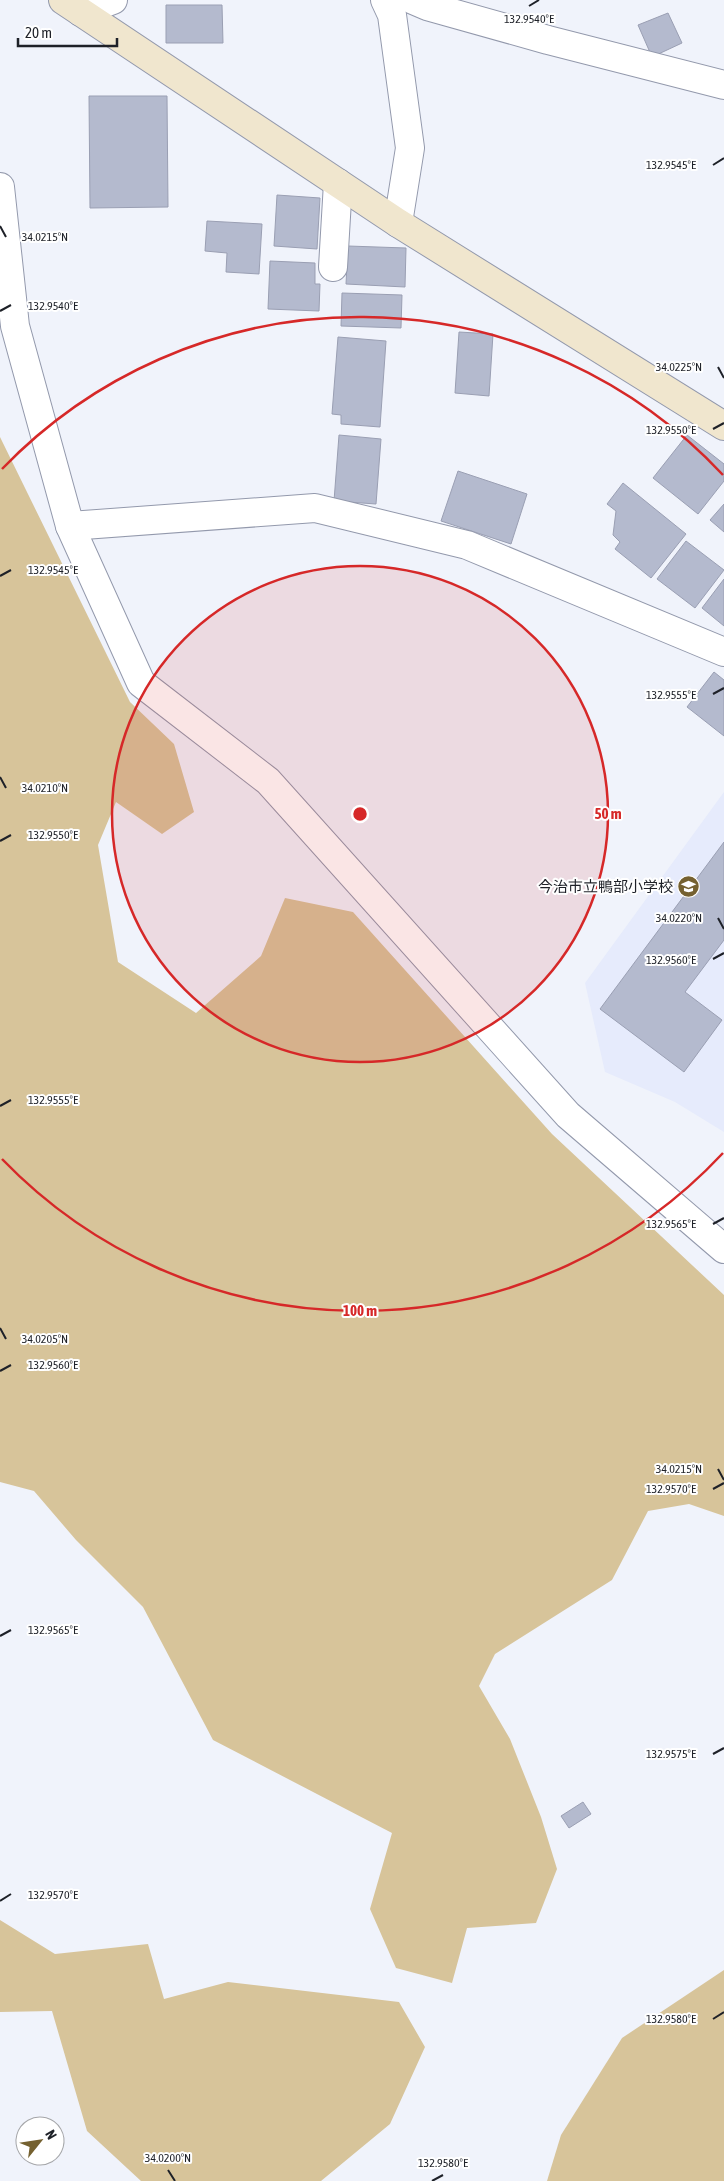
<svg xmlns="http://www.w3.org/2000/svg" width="724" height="2181" viewBox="0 0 724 2181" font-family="'Asap Condensed','Noto Sans JP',sans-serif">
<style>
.built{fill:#e6ebfc}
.green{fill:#d7c49a}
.building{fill:#b4bace;stroke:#9a9fb3}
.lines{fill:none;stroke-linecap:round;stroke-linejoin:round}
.street-casing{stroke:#9399ac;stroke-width:30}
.secondary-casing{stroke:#9399ac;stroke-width:30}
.street{stroke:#fff;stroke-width:28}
.secondary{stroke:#f0e6ce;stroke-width:28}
.ticks{fill:none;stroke:#1e2128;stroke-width:2}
.ring{fill:none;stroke:#d62828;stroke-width:2.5}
.labels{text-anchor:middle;stroke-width:4;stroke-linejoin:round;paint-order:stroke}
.poi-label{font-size:15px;fill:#1e2128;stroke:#fff;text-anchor:end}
.ticks-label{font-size:12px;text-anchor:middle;fill:#1e2128;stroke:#fff;stroke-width:4;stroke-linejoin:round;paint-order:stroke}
.centre{fill:#d62828;stroke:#fff;stroke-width:2.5}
.ring-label{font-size:15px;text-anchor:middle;font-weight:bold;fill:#d62828;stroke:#fff;stroke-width:4;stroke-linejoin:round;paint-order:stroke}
</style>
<rect width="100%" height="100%" fill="#f0f3fb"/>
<polygon class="built" points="724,792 724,1132 675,1102 605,1072 585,983"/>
<g class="green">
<polygon points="0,437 130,702 174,744 194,812 162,834 116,802 98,845 118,962 196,1013 261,956 285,898 353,912 552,1134 724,1295 724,1516 689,1504 648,1511 612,1580 495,1654 479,1686 510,1739 541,1817 557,1869 536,1923 467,1928 452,1983 396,1968 370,1909 392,1833 213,1740 143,1607 76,1540 34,1491 0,1482"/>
<polygon points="0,1920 55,1954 148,1944 164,1999 228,1982 399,2002 425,2047 390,2124 321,2181 141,2181 87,2131 52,2011 0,2012"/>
<polygon points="724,1970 724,2181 547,2181 561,2135 622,2038"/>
</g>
<g class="building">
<polygon points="166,5 222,5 223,43 166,43"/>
<polygon points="668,13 682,43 652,57 638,25"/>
<polygon points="89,96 167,96 168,207 90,208"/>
<polygon points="277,195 320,198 317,249 274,246"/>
<polygon points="207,221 262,224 259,274 226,272 227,253 205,251"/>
<polygon points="348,246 406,248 405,287 346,284"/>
<polygon points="270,261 315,263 315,284 320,284 319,311 268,309"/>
<polygon points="342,293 402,295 401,328 341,326"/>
<polygon points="459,332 493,334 489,396 455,393"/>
<polygon points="338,337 386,341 380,427 341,424 341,415 332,414"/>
<polygon points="339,435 381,439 376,504 334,501"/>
<polygon points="687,435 724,464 724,481 698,514 653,478"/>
<polygon points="458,471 527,494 511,544 441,521"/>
<polygon points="623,483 686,534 651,578 615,549 620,542 613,535 616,511 607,504"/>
<polygon points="724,504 724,532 710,520"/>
<polygon points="686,541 724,570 695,608 657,579"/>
<polygon points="724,579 724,626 702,608"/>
<polygon points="714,672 724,680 724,736 687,707"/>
<polygon points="724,842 724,940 685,992 722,1020 684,1072 600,1009"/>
<polygon points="583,1802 591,1814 569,1828 561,1816"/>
</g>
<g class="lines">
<defs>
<g id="street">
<polyline points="385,0 392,15 410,148 398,223"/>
<polyline points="413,0 427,6 548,40 724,85"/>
<polyline points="81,12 113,0"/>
<polyline points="0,187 15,326 70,526 141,683 268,781 568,1115 724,1249"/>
<polyline points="333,267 338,183"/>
<polyline points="70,526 315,508 467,545 724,652"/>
</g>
<polyline id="secondary" points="63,0 398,223 724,426"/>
</defs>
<use href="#street" class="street-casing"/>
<use href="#secondary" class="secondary-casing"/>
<use href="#street" class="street"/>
<use href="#secondary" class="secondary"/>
</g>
<path class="ticks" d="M529,6L539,0M713,165L724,158M0,226L6,237M0,311L11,305M718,367L724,378M713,429L724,423M0,576L11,570M713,694L724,688M0,777L6,788M0,841L11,835M718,918L724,929M713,959L724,953M0,1106L11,1100M713,1224L724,1218M0,1328L6,1339M0,1371L11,1365M718,1469L724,1480M713,1489L724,1483M0,1636L11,1630M713,1754L724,1748M0,1901L11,1894M713,2019L724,2012M168,2170L175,2181M432,2181L443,2175"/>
<circle cx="360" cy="814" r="248" fill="#d62828" fill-opacity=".12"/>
<g class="ring">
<circle cx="360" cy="814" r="248"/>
<path d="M723 1153A497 497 0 0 1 2 1159M2 469A497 497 0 0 1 723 475"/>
</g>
<defs>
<symbol id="school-disc" viewBox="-11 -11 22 22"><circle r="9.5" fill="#756130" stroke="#fff"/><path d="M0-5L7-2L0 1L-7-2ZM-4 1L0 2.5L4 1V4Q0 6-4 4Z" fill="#fff"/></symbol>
</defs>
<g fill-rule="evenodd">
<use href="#school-disc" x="676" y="874" width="25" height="25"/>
</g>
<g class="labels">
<g class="poi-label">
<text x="673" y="892">今治市立鴨部小学校</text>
</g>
</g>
<g class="ticks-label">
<text x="529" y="23">132.9540°E</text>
<text x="671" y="169">132.9545°E</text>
<text x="45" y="241">34.0215°N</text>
<text x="53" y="310">132.9540°E</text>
<text x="679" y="371">34.0225°N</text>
<text x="671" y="434">132.9550°E</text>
<text x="53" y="574">132.9545°E</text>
<text x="671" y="699">132.9555°E</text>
<text x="45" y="792">34.0210°N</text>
<text x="53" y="839">132.9550°E</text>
<text x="679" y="922">34.0220°N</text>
<text x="671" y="964">132.9560°E</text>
<text x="53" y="1104">132.9555°E</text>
<text x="671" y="1228">132.9565°E</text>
<text x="45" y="1343">34.0205°N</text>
<text x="53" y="1369">132.9560°E</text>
<text x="679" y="1473">34.0215°N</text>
<text x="671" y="1493">132.9570°E</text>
<text x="53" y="1634">132.9565°E</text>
<text x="671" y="1758">132.9575°E</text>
<text x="53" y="1899">132.9570°E</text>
<text x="671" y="2023">132.9580°E</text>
<text x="168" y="2162">34.0200°N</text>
<text x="443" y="2167">132.9580°E</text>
</g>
<circle cx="360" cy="814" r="8" class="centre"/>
<g class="ring-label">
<text x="608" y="819">50 m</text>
<text x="360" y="1316">100 m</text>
</g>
<g transform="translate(40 2141) rotate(60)"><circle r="24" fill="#ffffff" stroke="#a5a6a9"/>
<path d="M0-4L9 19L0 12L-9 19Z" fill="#756130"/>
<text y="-8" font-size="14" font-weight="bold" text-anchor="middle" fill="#1e2128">N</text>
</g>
<path d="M18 38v8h99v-8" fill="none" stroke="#1e2128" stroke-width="2.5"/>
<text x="25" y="38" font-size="15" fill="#1e2128" stroke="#ffffff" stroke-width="4" paint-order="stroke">20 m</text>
</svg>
